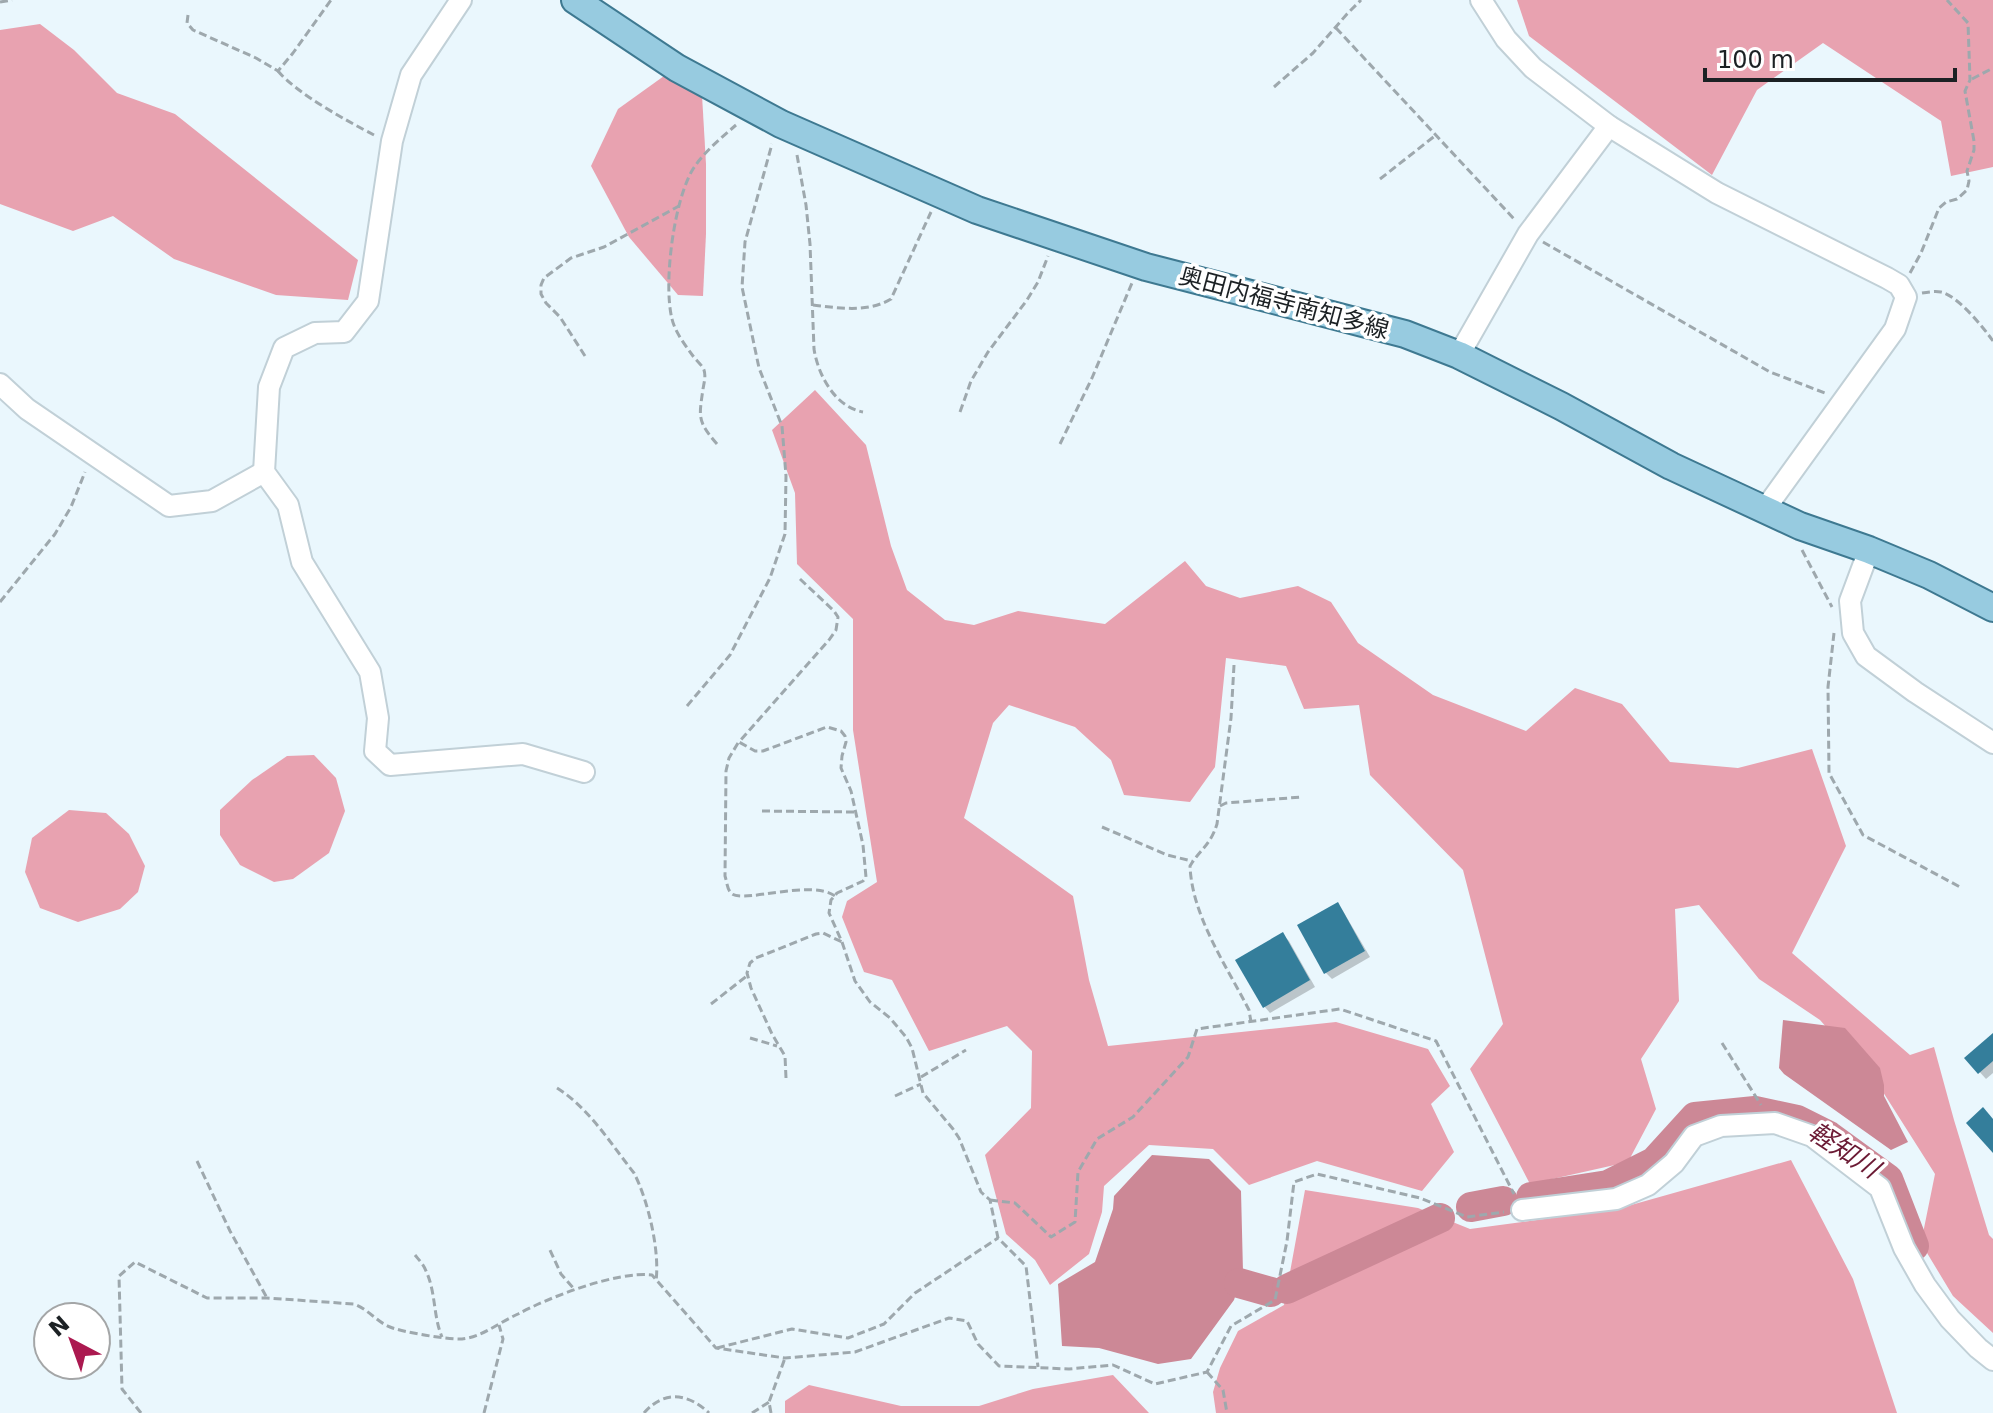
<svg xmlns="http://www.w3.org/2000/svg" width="1993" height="1413" viewBox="0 0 1993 1413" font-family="'DejaVu Sans','Noto Sans JP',sans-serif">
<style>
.forest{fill:#e8a2b0}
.water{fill:#cc8896}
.shadow{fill:#0003}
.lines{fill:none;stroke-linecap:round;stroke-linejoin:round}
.river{stroke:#cc8896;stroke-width:30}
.building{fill:#347e9b}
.minor-casing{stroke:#c1d0d7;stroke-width:24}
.major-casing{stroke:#3e7991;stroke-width:30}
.path{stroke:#9ea8ad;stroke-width:3;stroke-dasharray:8 4;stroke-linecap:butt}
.minor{stroke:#fff;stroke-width:20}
.major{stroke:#97cbe0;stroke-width:26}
.labels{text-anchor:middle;stroke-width:7;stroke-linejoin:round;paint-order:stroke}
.street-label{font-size:24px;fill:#1c2124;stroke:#fff}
.water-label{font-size:26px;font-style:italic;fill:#6b1a34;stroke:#fff}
</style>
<rect width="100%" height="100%" fill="#eaf7fd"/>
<g class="forest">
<polygon points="1517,0 1993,0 1993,167 1951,176 1941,121 1823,43 1757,90 1712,175 1529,36"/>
<polygon points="40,24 74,50 117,93 175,114 358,260 348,300 276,295 174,259 113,216 73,231 0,204 0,30"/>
<polygon points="664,76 688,78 702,95 706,164 706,234 703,296 678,295 629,237 591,166 618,109"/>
<polygon points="815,390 866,445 891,546 907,590 945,620 974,625 1018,611 1105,624 1185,561 1206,586 1240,598 1298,586 1331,602 1358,643 1433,695 1526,731 1575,688 1622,704 1670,762 1738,768 1812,749 1846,846 1792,953 1910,1055 1934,1047 1954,1120 1989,1235 1993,1239 1993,1333 1953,1296 1921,1243 1935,1174 1883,1092 1820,1020 1759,979 1699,905 1675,909 1679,1001 1641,1059 1656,1109 1628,1162 1530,1184 1470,1069 1503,1024 1463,870 1370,775 1359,705 1304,709 1286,666 1226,658 1215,767 1190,802 1124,795 1111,760 1075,727 1009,705 993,723 964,818 1073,896 1089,980 1108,1046 1336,1022 1428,1049 1450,1086 1431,1104 1454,1152 1422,1191 1317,1161 1249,1185 1213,1149 1149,1145 1104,1186 1102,1212 1089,1254 1050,1285 1035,1260 1006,1234 985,1155 1031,1108 1032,1051 1007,1026 929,1051 892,980 864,972 842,917 847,901 877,882 853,730 853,619 797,564 795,493 772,430"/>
<polygon points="314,755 336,778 345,811 329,853 293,879 274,882 240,865 220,835 220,810 252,780 287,756"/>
<polygon points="69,810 106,813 129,834 145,866 138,892 120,909 78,922 40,908 25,872 32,838"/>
<polygon points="1791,1160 1853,1279 1897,1413 1216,1413 1213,1392 1220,1368 1238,1331 1284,1305 1305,1190 1418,1208 1470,1229 1617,1209"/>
<polygon points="1113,1375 1149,1413 785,1413 785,1401 809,1385 901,1406 979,1406 1033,1389"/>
</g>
<g class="water">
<polygon points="1783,1020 1845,1028 1880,1068 1884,1085 1884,1096 1908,1142 1891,1150 1784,1074 1779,1068"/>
<polygon points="1152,1155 1209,1159 1241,1191 1243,1272 1234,1300 1191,1359 1158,1364 1099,1348 1062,1346 1058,1284 1095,1262 1113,1209 1114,1196"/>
</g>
<g class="shadow">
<polygon points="1337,904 1343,911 1370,957 1332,979 1325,972"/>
<polygon points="1283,935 1289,941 1315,987 1270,1013 1264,1006"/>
<polygon points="1993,1035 1993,1073 1986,1079 1967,1058"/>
</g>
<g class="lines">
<g class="river">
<polyline points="1531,1197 1608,1185 1654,1162 1695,1117 1755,1111 1797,1120 1829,1136 1888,1179 1914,1246"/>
<polyline points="1471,1207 1503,1201"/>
<polyline points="1239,1283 1271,1292"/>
<polyline points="1287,1289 1440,1218"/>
</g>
</g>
<g class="building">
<polygon points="1338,902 1365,951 1324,974 1297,925"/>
<polygon points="1283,932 1310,980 1263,1008 1235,960"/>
<polygon points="1993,1033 1993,1061 1978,1074 1964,1058"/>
<polygon points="1983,1107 1993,1119 1993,1153 1966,1123"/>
</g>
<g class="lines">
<defs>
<g id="minor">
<polyline points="461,0 411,75 392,141 368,301 344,332 315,333 284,348 269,387 264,472 288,505 302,562 370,672 378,718 375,751 390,765 523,754 584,772"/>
<polyline points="1481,0 1506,39 1533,68 1609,126 1717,193 1887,278 1899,285 1906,297 1895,329 1765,509"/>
<polyline points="1459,355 1528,234 1609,126"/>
<polyline points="0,384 27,409 169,506 212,501 264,472"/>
<polyline points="1869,550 1850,601 1853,633 1866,656 1915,692 1993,743"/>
<polyline points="1522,1210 1616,1199 1648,1185 1674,1163 1694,1136 1721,1126 1775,1123 1812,1136 1880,1188 1904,1248 1925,1285 1950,1319 1978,1348 1993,1360"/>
</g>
<polyline id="major" points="575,0 677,68 781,124 977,210 1146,267 1405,334 1459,355 1561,406 1671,466 1800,526 1869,550 1929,575 1993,608"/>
</defs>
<use href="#minor" class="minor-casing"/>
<use href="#major" class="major-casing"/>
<g class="path">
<polyline points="0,2 12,0"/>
<polyline points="188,15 187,23 193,30 256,58 278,71 293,53 331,0"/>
<polyline points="1336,28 1515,220"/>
<path d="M278,71C296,93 347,121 374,135"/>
<polyline points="1972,79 1993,68"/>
<polyline points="1274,87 1313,53 1347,14 1361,0"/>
<path d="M797,155L806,205L810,244L814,349C818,375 835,407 863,412"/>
<polyline points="1380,179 1436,135"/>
<polyline points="1543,242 1770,372 1825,393"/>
<polyline points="1910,273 1921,253 1939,208 1946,202 1957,199 1967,190 1969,181 1967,171 1974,150 1974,141 1965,91 1970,80 1968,23 1947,0"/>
<path d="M1922,293C1928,292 1935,291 1941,292C1958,296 1983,327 1993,341"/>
<path d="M813,305C840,308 867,313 891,299L931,212"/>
<polyline points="585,356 560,317 546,303 541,294 541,285 544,278 571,258 604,247 679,206"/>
<polyline points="960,412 971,381 988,352 1027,300 1038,282 1048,256"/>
<path d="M717,444C697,421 699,417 703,389C704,383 706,376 704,370C702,365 696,360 693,356C685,345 675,332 672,319C663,283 674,200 693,169C704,152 721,138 736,125"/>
<polyline points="1060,444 1092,378 1132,283"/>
<polyline points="1802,550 1832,607"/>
<polyline points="800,579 834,611 838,617 836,630 829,640 739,742 755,751 763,751 827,727 841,731 845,736 846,742 842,756 841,768 851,791 863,845 866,877 863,881 837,893 831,900 829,913 842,942 855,981 870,1002 890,1018 906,1037 912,1048 923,1093 953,1129 959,1138 981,1192 990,1200 998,1238 1026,1266 1038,1367"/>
<polyline points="0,602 55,534 71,507 85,472"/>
<polyline points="1834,633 1828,687 1829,773 1863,835 1960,887"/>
<path d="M1234,665L1231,718L1217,824C1210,846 1201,848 1190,866C1192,916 1226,965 1249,1010L1251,1022"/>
<polyline points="687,706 730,655 770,578 785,534 786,476 782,426 759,368 742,287 745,242 772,144"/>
<path d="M738,743L729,758L726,771L725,876C727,882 727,890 732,894C745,903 811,879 835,896"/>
<polyline points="1220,806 1226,803 1302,797"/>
<polyline points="762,811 854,812"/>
<polyline points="1102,827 1167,855 1192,861"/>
<polyline points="711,1004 748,975"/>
<polyline points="750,1038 777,1046"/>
<polyline points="1722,1043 1761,1105"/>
<polyline points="921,1077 966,1050"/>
<polyline points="786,1078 785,1056 772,1034 751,988 747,973 750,963 756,958 816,934 823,933 842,942"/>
<path d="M557,1088C589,1108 611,1144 634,1173C648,1200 660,1251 656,1281"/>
<polyline points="895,1096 921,1084"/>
<polyline points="197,1161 230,1231 267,1298"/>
<polyline points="990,1200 1015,1203 1051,1237 1075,1222 1078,1172 1097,1139 1133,1117 1188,1057 1197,1029 1340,1009 1436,1041 1514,1194"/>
<polyline points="550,1250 561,1274 575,1290"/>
<path d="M415,1255C419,1260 424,1265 426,1271C436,1292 433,1316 442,1337"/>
<polyline points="717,1348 792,1329 848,1338 884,1324 915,1293 998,1238"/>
<polyline points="1207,1372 1223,1390 1227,1413"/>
<path d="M141,1413L122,1389L119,1276L135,1262L207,1298H267L354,1304C368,1309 377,1322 390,1327C402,1332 449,1340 462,1339C482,1337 500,1322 518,1314C550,1297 616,1271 652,1275L716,1348L785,1358L855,1352L949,1318L967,1321L978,1344L999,1366L1069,1369L1113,1365L1155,1384L1207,1372L1231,1326L1275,1300L1287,1241L1294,1182L1317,1174L1420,1198L1467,1217L1504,1212"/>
<polyline points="484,1413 503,1339 499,1325"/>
<path d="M644,1413C664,1390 688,1393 709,1413"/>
<polyline points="752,1413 769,1402"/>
<polyline points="771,1413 769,1402 785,1358"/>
</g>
<use href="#minor" class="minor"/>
<use href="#major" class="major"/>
</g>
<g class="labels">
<g class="street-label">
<text transform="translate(1284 303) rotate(15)" y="8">奥田内福寺南知多線</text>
</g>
<g class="water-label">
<text transform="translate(1844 1150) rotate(33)" y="9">軽知川</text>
</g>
</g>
<g transform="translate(72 1341) rotate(319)"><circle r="38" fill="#ffffff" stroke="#a4a6a7" stroke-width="2"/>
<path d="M0-6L14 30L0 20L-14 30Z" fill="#ab1950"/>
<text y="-12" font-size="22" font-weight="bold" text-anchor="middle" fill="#1c2124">N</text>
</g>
<path d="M1705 68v12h250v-12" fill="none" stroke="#1c2124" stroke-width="4"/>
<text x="1717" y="68" font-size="24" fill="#1c2124" stroke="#ffffff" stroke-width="6" paint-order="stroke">100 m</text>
</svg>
